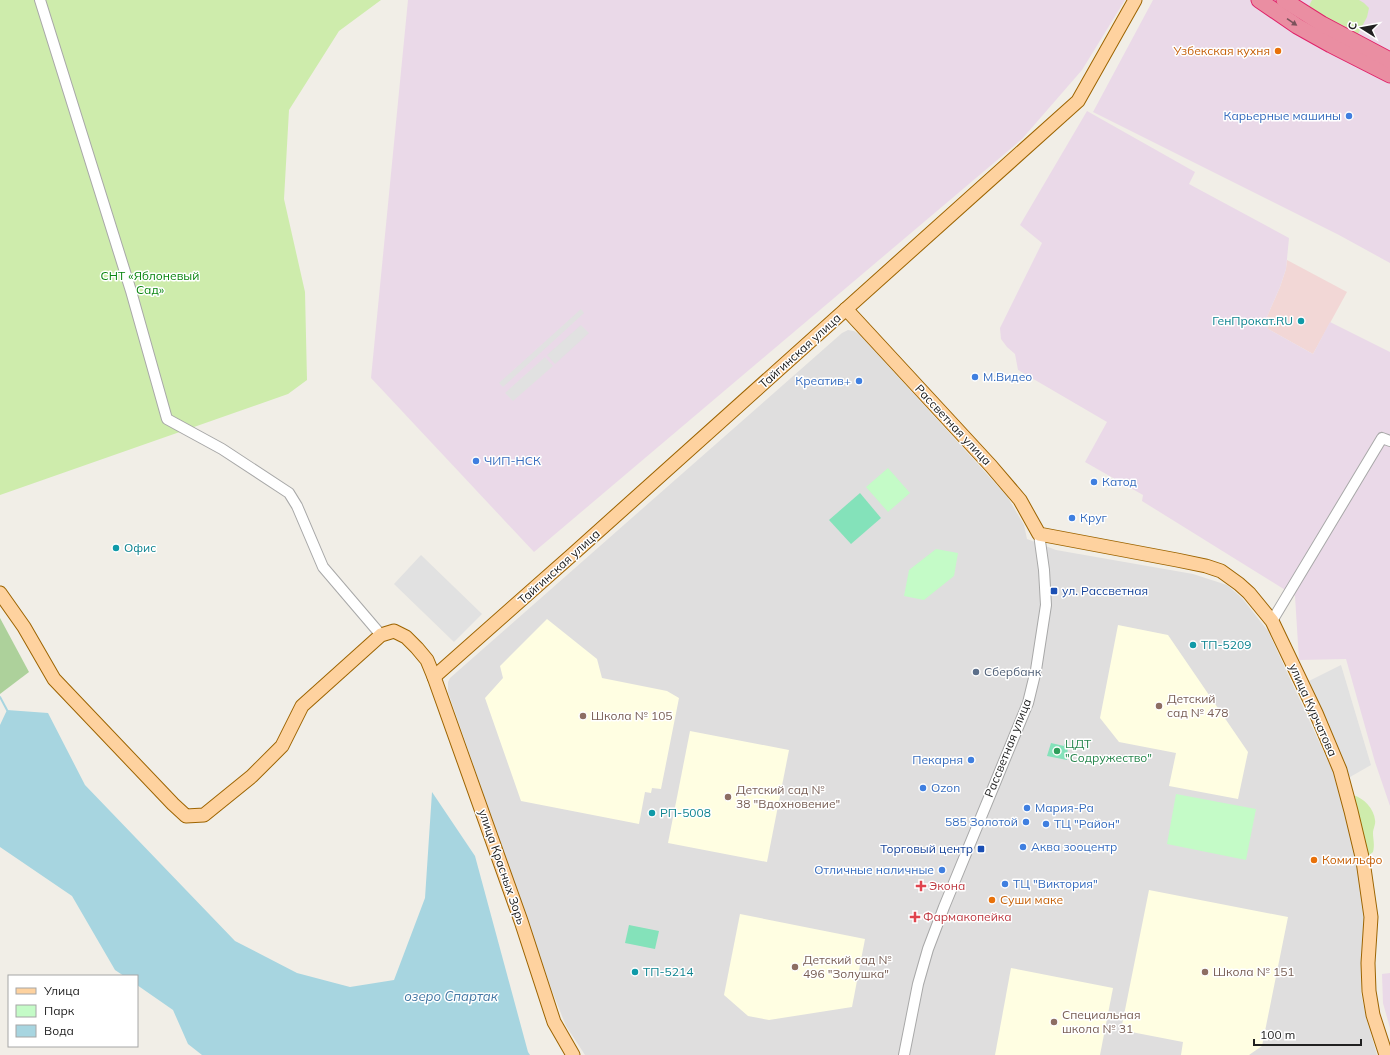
<svg xmlns="http://www.w3.org/2000/svg" width="1390" height="1055" viewBox="0 0 1390 1055" font-family="Mulish,sans-serif">
<style>
.residential{fill:#dfdede}
.commercial{fill:#f2d7d6}
.industrial{fill:#ead9e8}
.education{fill:#fffee2}
.grass{fill:#ceecac}
.forest{fill:#add19b}
.park{fill:#c4fbc7}
.pitch{fill:#84e2ba}
.parking{fill:#e1e1e1}
.water{fill:#a7d5e0}
.lines{fill:none;stroke-linecap:round;stroke-linejoin:round}
.stream{stroke:#a7d5e0;stroke-width:2}
.minor-casing{stroke:#a8a8a8;stroke-width:12}
.major-casing{stroke:#9d6400;stroke-width:15}
.highway-casing{stroke:#e0236a;stroke-width:17}
.minor{stroke:#fff;stroke-width:10}
.major{stroke:#fed29f;stroke-width:13}
.highway{stroke:#ea8ea2;stroke-width:15}
.oneway{fill:#7b525b}
.food-dot{fill:#e8710a;stroke:#fff;stroke-width:1.5}
.shop-dot{fill:#3f7fe0;stroke:#fff;stroke-width:1.5}
.culture-dot{fill:#0f9aa8;stroke:#fff;stroke-width:1.5}
.transit-dot{fill:#1a4fb4;stroke:#fff;stroke-width:1.5}
.service-dot{fill:#5c6f8a;stroke:#fff;stroke-width:1.5}
.education-dot{fill:#8d6e63;stroke:#fff;stroke-width:1.5}
.leisure-dot{fill:#2e9e5b;stroke:#fff;stroke-width:1.5}
.health-dot{fill:#e0444e;stroke:#fff;stroke-width:1.5}
.labels{text-anchor:middle;stroke-width:3;stroke-linejoin:round;paint-order:stroke}
.food-label{font-size:12px;fill:#c56008;stroke:#fff;text-anchor:start}
.shop-label{font-size:12px;fill:#366cbe;stroke:#fff;text-anchor:start}
.park-label{font-size:12px;fill:#09850f;stroke:#fff}
.culture-label{font-size:12px;fill:#0d838f;stroke:#fff;text-anchor:start}
.street-label{font-size:12px;fill:#212121;stroke:#fff}
.transit-label{font-size:12px;fill:#164399;stroke:#fff;text-anchor:start}
.service-label{font-size:12px;fill:#4e5e75;stroke:#fff;text-anchor:start}
.education-label{font-size:12px;fill:#785e54;stroke:#fff;text-anchor:start}
.leisure-label{font-size:12px;fill:#27864d;stroke:#fff;text-anchor:start}
.health-label{font-size:12px;fill:#be3a42;stroke:#fff;text-anchor:start}
.water-label{font-size:13px;font-style:italic;fill:#4377a4;stroke:#fff}
</style>
<rect width="100%" height="100%" fill="#f1eee7"/>
<polygon class="residential" points="848,330 854,331 859,334 1007,496 1024,525 1027,539 1056,550 1193,574 1227,585 1242,598 1268,631 1333,772 1343,807 1357,864 1364,918 1361,962 1361,993 1366,1017 1377,1055 585,1055 566,1026 552,991 448,692 448,682 450,678 842,333"/>
<polygon class="commercial" points="1287,260 1347,292 1313,354 1268,329 1266,319 1280,287 1286,269"/>
<g class="industrial">
<polygon points="408,0 1125,0 1082,70 1022,139 534,552 371,378"/>
<polygon points="1153,0 1390,0 1390,263 1339,235 1093,112"/>
<polygon points="1087,111 1195,172 1189,184 1289,238 1286,269 1280,287 1266,319 1268,329 1313,354 1330,322 1390,352 1390,806 1375,762 1346,659 1299,660 1295,596 1142,501 1143,495 1085,462 1107,422 1018,370 1015,354 1007,347 1001,339 1000,328 1042,243 1020,225"/>
<polygon points="1390,973 1390,1028 1383,1003 1382,974"/>
</g>
<g class="education">
<polygon points="547,619 597,659 602,678 667,691 679,698 661,789 652,788 651,793 645,792 639,824 521,801 485,698 503,678 500,666"/>
<polygon points="1118,625 1168,635 1248,752 1238,799 1169,786 1176,753 1119,742 1100,718"/>
<polygon points="690,731 789,750 767,862 668,843"/>
<polygon points="1149,890 1288,917 1262,1046 1249,1055 1181,1055 1183,1042 1121,1030"/>
<polygon points="740,914 865,939 852,1007 769,1020 748,1016 724,995"/>
<polygon points="1011,968 1113,988 1100,1055 995,1055"/>
</g>
<g class="grass">
<polygon points="0,0 381,0 339,31 289,110 284,199 305,292 307,380 288,394 0,495"/>
<polygon points="1312,0 1359,0 1364,3 1369,8 1367,17 1358,34 1308,8"/>
<path d="M1353,795C1364,798 1374,809 1375,820C1376,824 1373,829 1373,833C1373,839 1375,845 1373,852L1368,856Z"/>
</g>
<polygon class="forest" points="0,618 29,672 0,694"/>
<g class="park">
<polygon points="888,468 910,493 888,512 866,487"/>
<polygon points="936,549 958,553 954,576 924,600 904,596 909,570"/>
<polygon points="1176,794 1256,809 1246,860 1167,844"/>
</g>
<g class="pitch">
<polygon points="860,493 881,518 851,544 829,520"/>
<polygon points="1051,743 1064,746 1064,744 1068,745 1067,760 1047,756"/>
<polygon points="629,925 659,931 655,949 625,943"/>
</g>
<g class="parking">
<polygon points="581,309 584,313 503,387 499,383"/>
<polygon points="581,325 589,333 555,364 547,355"/>
<polygon points="545,357 553,366 513,401 505,393"/>
<polygon points="421,555 482,614 454,642 394,584"/>
<polygon points="1341,665 1371,765 1350,777 1309,681"/>
</g>
<polygon class="water" points="7,710 48,713 85,785 235,941 297,973 350,987 394,980 425,898 432,792 475,856 528,1052 530,1055 202,1055 188,1044 173,1010 137,985 137,976 124,976 115,970 72,896 0,847 0,725"/>
<g class="lines">
<polyline class="stream" points="0,697 7,710"/>
<defs>
<g id="minor">
<polyline points="40,0 131,291 167,419 222,449 289,493 297,506 323,567 381,635"/>
<polyline points="1272,621 1382,438 1390,441"/>
<polyline points="904,1055 918,984 928,949 944,907 1028,703 1036,670 1046,605 1044,570 1039,534"/>
</g>
<g id="major">
<polyline points="846,309 991,466 1020,500 1039,534 1177,560 1206,566 1221,571 1239,584 1249,593 1272,621 1316,713 1340,770 1351,811 1363,861 1371,917 1368,963 1369,991 1373,1015 1386,1055"/>
<polyline points="0,593 24,627 54,679 173,804 186,816 204,815 252,776 282,746 302,706 381,635 394,631 406,637 417,648 427,660 434,677 521,921 554,1022 573,1055"/>
<polyline points="434,677 573,554 1078,101 1135,0"/>
</g>
<g id="highway">
<polyline points="1259,0 1297,26 1331,45 1390,75"/>
<polyline points="1284,0 1322,24 1390,60"/>
</g>
</defs>
<use href="#minor" class="minor-casing"/>
<use href="#major" class="major-casing"/>
<use href="#highway" class="highway-casing"/>
<use href="#minor" class="minor"/>
<use href="#major" class="major"/>
<use href="#highway" class="highway"/>
</g>
<defs><path id="oneway-solid" d="M-6-.8H1V-3.2L6.5 0L1 3.2V.8H-6Z"/></defs>
<use class="oneway" href="#oneway-solid" transform="translate(1292 22) rotate(34)"/>
<g class="food-dot">
<circle cx="1278" cy="51" r="4"/>
<circle cx="1314" cy="860" r="4"/>
<circle cx="992" cy="900" r="4"/>
</g>
<g class="shop-dot">
<circle cx="1349" cy="116" r="4"/>
<circle cx="975" cy="377" r="4"/>
<circle cx="859" cy="381" r="4"/>
<circle cx="476" cy="461" r="4"/>
<circle cx="1094" cy="482" r="4"/>
<circle cx="1072" cy="518" r="4"/>
<circle cx="971" cy="760" r="4"/>
<circle cx="923" cy="788" r="4"/>
<circle cx="1027" cy="808" r="4"/>
<circle cx="1026" cy="822" r="4"/>
<circle cx="1046" cy="824" r="4"/>
<circle cx="1023" cy="847" r="4"/>
<circle cx="942" cy="870" r="4"/>
<circle cx="1005" cy="884" r="4"/>
</g>
<g class="culture-dot">
<circle cx="1301" cy="321" r="4"/>
<circle cx="116" cy="548" r="4"/>
<circle cx="1193" cy="645" r="4"/>
<circle cx="652" cy="813" r="4"/>
<circle cx="635" cy="972" r="4"/>
</g>
<g class="transit-dot">
<rect x="1050" y="587" width="8" height="8" rx="2"/>
<rect x="977" y="845" width="8" height="8" rx="2"/>
</g>
<circle class="service-dot" cx="976" cy="672" r="4"/>
<g class="education-dot">
<circle cx="1159" cy="706" r="4"/>
<circle cx="583" cy="716" r="4"/>
<circle cx="728" cy="797" r="4"/>
<circle cx="795" cy="967" r="4"/>
<circle cx="1205" cy="972" r="4"/>
<circle cx="1054" cy="1022" r="4"/>
</g>
<circle class="leisure-dot" cx="1057" cy="751" r="4"/>
<g class="health-dot">
<path d="M919 880h4v4h4v4h-4v4h-4v-4h-4v-4h4z"/>
<path d="M913 911h4v4h4v4h-4v4h-4v-4h-4v-4h4z"/>
</g>
<g class="labels">
<g class="food-label">
<text x="1270" y="55" text-anchor="end">Узбекская кухня</text>
<text x="1322" y="864">Комильфо</text>
<text x="1000" y="904">Суши маке</text>
</g>
<g class="shop-label">
<text x="1341" y="120" text-anchor="end">Карьерные машины</text>
<text x="983" y="381">М.Видео</text>
<text x="851" y="385" text-anchor="end">Креатив+</text>
<text x="484" y="465">ЧИП-НСК</text>
<text x="1102" y="486">Катод</text>
<text x="1080" y="522">Круг</text>
<text x="963" y="764" text-anchor="end">Пекарня</text>
<text x="931" y="792">Ozon</text>
<text x="1035" y="812">Мария-Ра</text>
<text x="1018" y="826" text-anchor="end">585 Золотой</text>
<text x="1054" y="828">ТЦ "Район"</text>
<text x="1031" y="851">Аква зооцентр</text>
<text x="934" y="874" text-anchor="end">Отличные наличные</text>
<text x="1013" y="888">ТЦ "Виктория"</text>
</g>
<g class="park-label">
<text x="150" y="280">СНТ «Яблоневый<tspan x="150" dy="14">Сад»</tspan></text>
</g>
<g class="culture-label">
<text x="1293" y="325" text-anchor="end">ГенПрокат.RU</text>
<text x="124" y="552">Офис</text>
<text x="1201" y="649">ТП-5209</text>
<text x="660" y="817">РП-5008</text>
<text x="643" y="976">ТП-5214</text>
</g>
<g class="street-label">
<text transform="translate(800 351) rotate(-42)" y="4">Тайгинская улица</text>
<text transform="translate(953 425) rotate(47)" y="4">Рассветная улица</text>
<text transform="translate(559 567) rotate(-42)" y="4">Тайгинская улица</text>
<text transform="translate(1313 710) rotate(66)" y="4">улица Курчатова</text>
<text transform="translate(1008 748) rotate(-68)" y="4">Рассветная улица</text>
<text transform="translate(502 867) rotate(71)" y="4">улица Красных Зорь</text>
</g>
<g class="transit-label">
<text x="1062" y="595">ул. Рассветная</text>
<text x="973" y="853" text-anchor="end">Торговый центр</text>
</g>
<g class="service-label">
<text x="984" y="676">Сбербанк</text>
</g>
<g class="education-label">
<text x="1167" y="703">Детский<tspan x="1167" dy="14">сад № 478</tspan></text>
<text x="591" y="720">Школа № 105</text>
<text x="736" y="794">Детский сад №<tspan x="736" dy="14">38 "Вдохновение"</tspan></text>
<text x="803" y="964">Детский сад №<tspan x="803" dy="14">496 "Золушка"</tspan></text>
<text x="1213" y="976">Школа № 151</text>
<text x="1062" y="1019">Специальная<tspan x="1062" dy="14">школа № 31</tspan></text>
</g>
<g class="leisure-label">
<text x="1065" y="748">ЦДТ<tspan x="1065" dy="14">"Содружество"</tspan></text>
</g>
<g class="health-label">
<text x="929" y="890">Экона</text>
<text x="923" y="921">Фармакопейка</text>
</g>
<g class="water-label">
<text x="451" y="1001">озеро Спартак</text>
</g>
</g>
<rect x="8" y="975" width="130" height="72" fill="#ffffff" stroke="#a6a6a6"/>
<rect x="16" y="988" width="20" height="6" fill="#fed29f" stroke="#a6a6a6"/>
<text x="44" y="995" font-size="12" fill="#212121">Улица</text>
<rect x="16" y="1005" width="20" height="12" fill="#c4fbc7" stroke="#a6a6a6"/>
<text x="44" y="1015" font-size="12" fill="#212121">Парк</text>
<rect x="16" y="1025" width="20" height="12" fill="#a7d5e0" stroke="#a6a6a6"/>
<text x="44" y="1035" font-size="12" fill="#212121">Вода</text>
<g transform="translate(1362 28) rotate(281)" stroke="#ffffff" stroke-width="3" paint-order="stroke">
<path d="M0-3L7 15L0 10L-7 15Z" fill="#212121"/>
<text y="-6" font-size="11" font-weight="bold" text-anchor="middle" fill="#212121">С</text>
</g>
<path d="M1254 1039v6h107v-6" fill="none" stroke="#212121" stroke-width="2"/>
<text x="1260" y="1039" font-size="12" fill="#212121" stroke="#ffffff" stroke-width="3" paint-order="stroke">100 m</text>
</svg>
